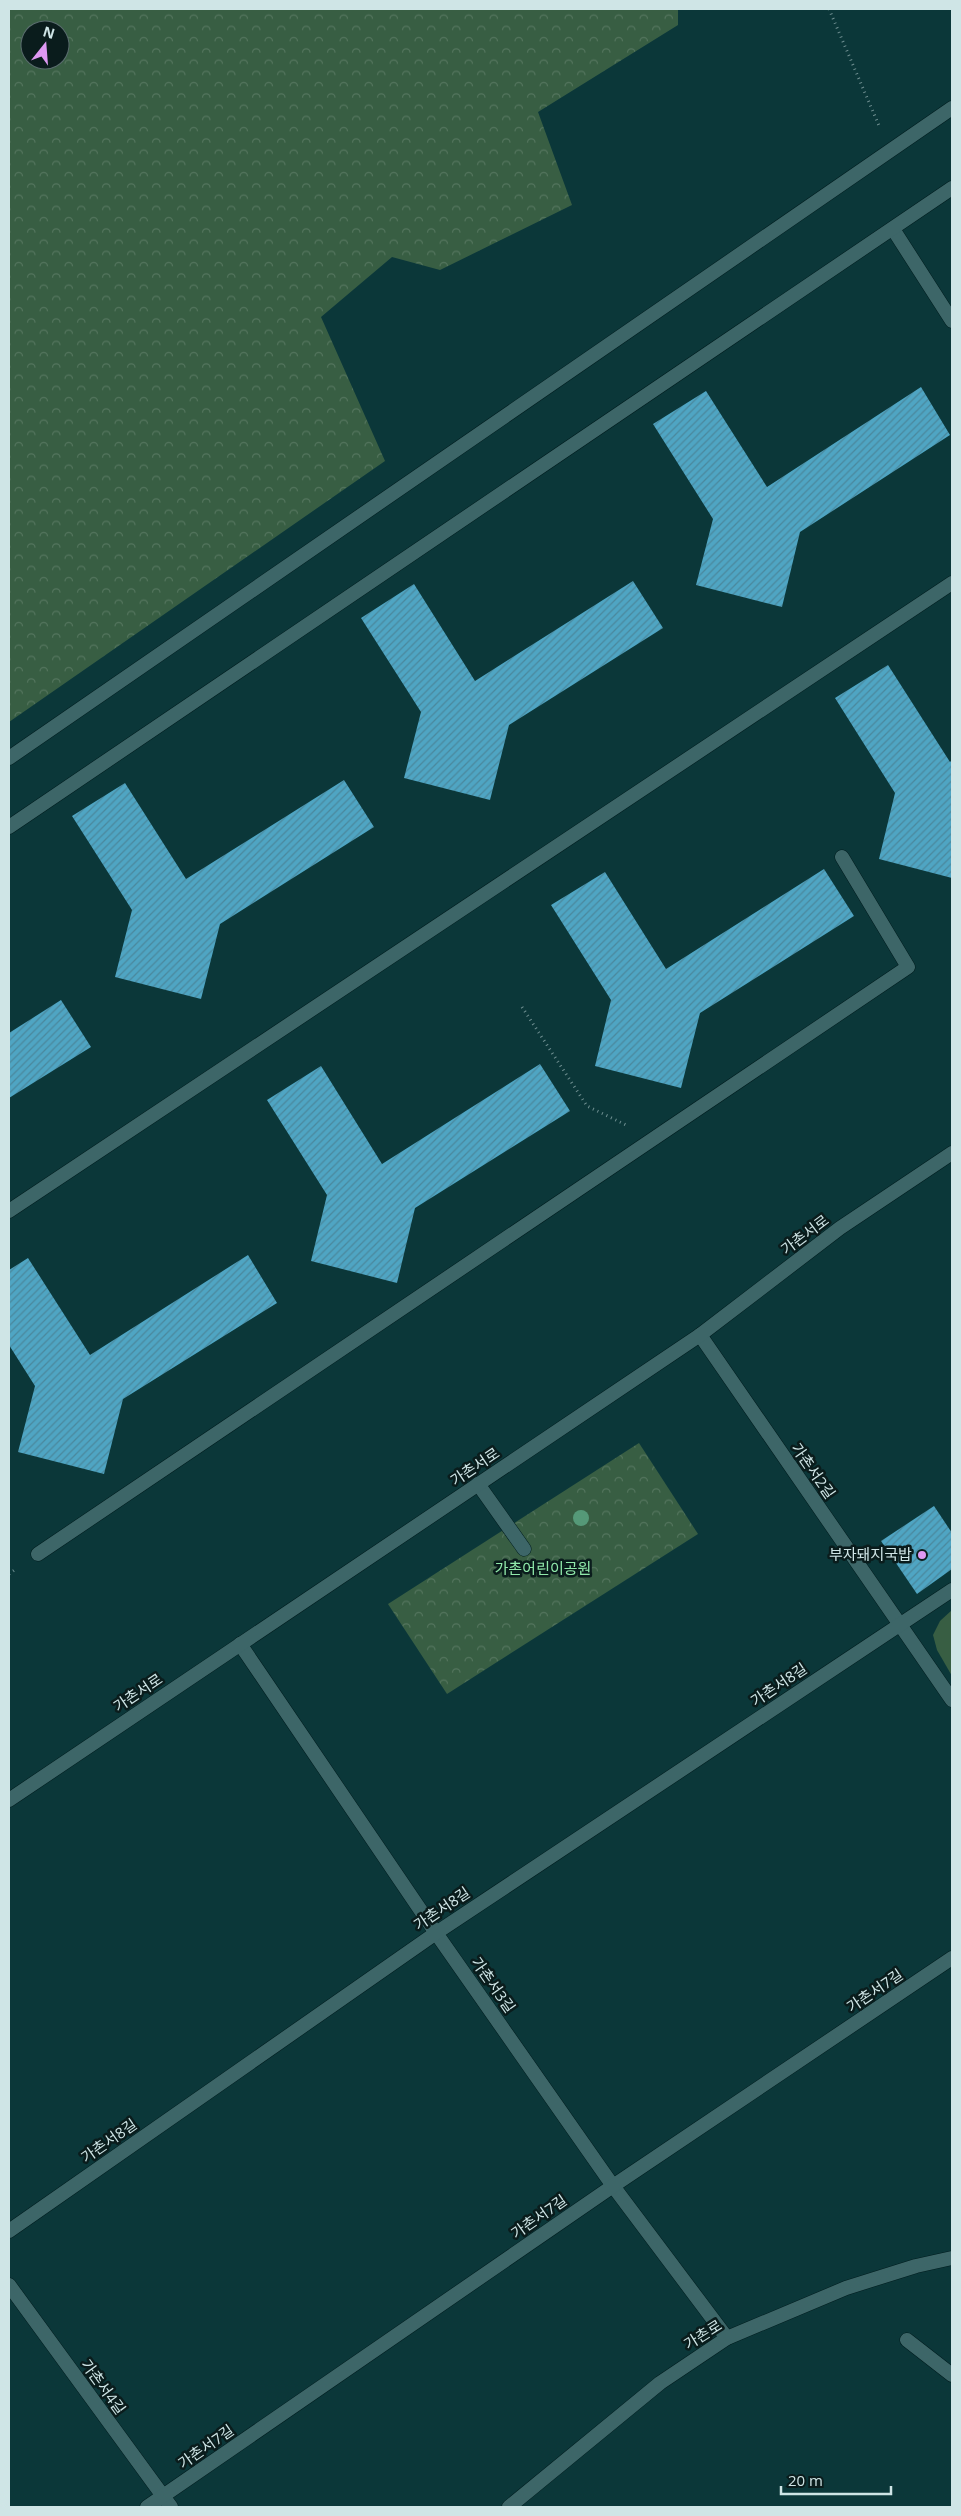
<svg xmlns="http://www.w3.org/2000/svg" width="961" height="2516" viewBox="0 0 961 2516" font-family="'Open Sans','Noto Sans KR',sans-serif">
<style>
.grass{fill:#385e43}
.forest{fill:url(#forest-crowns);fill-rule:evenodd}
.building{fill:url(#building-hatch)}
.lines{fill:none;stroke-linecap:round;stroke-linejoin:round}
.service-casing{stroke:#001d1f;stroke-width:15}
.minor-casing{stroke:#001d1f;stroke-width:15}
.tertiary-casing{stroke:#001d1f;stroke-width:15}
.secondary-casing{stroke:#001d1f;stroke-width:15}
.path{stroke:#6f8f91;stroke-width:3;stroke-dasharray:1 4;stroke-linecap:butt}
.service{stroke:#3d6668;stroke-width:14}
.minor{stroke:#3d6668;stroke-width:14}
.tertiary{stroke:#3d6668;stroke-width:14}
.secondary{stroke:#3d6668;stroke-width:14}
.tree{fill:#559978}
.poi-dot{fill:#de98f2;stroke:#0a1c1c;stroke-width:2}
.labels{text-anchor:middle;stroke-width:5;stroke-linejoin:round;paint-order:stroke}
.street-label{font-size:15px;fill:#cfe5e6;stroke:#0a1c1c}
.poi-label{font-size:15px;fill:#cfe5e6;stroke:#0a1c1c;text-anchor:end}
.park-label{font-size:15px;fill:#91eaab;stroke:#0a1c1c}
</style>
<defs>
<pattern id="forest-crowns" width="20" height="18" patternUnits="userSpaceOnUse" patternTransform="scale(1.25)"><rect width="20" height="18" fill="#385e43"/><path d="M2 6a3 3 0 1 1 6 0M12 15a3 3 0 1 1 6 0" fill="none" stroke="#54755e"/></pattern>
<pattern id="building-hatch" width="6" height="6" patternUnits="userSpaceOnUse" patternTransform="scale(1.25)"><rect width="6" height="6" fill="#4fa5c3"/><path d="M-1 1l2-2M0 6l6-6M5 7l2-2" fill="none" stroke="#4a889d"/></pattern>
</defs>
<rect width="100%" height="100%" fill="#0b3739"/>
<polygon class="grass" points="952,1610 952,1676 937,1650 933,1635 940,1621"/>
<g class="forest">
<path d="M9,9H678V25L538,112L572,205L440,270L392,257L321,317L385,461L9,722ZM30,30H60V60H30Z"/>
<polygon points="639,1443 698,1534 447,1694 388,1604"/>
</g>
<g class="building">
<polygon points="921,387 950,435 800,532 782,607 696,585 713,519 653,424 706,391 767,487"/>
<polygon points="633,581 663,628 509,725 490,800 404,778 421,712 361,618 414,584 475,681"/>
<polygon points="888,665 950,762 952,760 952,878 879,859 895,793 835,698"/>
<polygon points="344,780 374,827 220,924 201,999 115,977 132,910 72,816 125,783 186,879"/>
<polygon points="824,869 854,916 700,1013 681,1088 595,1066 611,1000 551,905 605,872 666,969"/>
<polygon points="61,1000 91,1047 9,1098 9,1033"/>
<polygon points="540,1064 570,1111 415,1208 397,1283 311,1261 327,1195 267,1100 321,1066 382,1164"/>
<polygon points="248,1255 277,1303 123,1399 104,1474 18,1452 35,1386 9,1345 9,1270 28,1258 90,1355"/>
<polygon points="934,1506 952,1533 952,1569 917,1594 881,1541"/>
</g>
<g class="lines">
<defs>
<g id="service">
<polyline points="893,229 952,321"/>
<polyline points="9,827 952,188"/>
<polyline points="9,1211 952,583"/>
<polyline points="478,1484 524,1549"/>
<polyline points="38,1554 908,967 842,857"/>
<polyline points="907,2340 952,2375"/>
</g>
<g id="minor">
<polyline points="9,758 952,108"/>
<polyline points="700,1335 952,1700"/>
<polyline points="240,1644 436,1933 613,2186 727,2338"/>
<polyline points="9,2231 436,1933 952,1590"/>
<polyline points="9,2285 171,2507"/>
<polyline points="147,2507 613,2186 952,1958"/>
</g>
<polyline id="tertiary" points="9,1800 700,1335 840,1228 952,1153"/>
<polyline id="secondary" points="509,2507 660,2383 727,2338 846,2288 916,2266 952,2258"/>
</defs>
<use href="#service" class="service-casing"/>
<use href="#minor" class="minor-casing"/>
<use href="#tertiary" class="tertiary-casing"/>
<use href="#secondary" class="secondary-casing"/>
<g class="path">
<polyline points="829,9 880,128"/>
<polyline points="522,1007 587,1106 626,1125"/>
<polyline points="9,1574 16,1569"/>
</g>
<use href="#service" class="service"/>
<use href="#minor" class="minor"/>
<use href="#tertiary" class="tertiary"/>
<use href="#secondary" class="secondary"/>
</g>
<circle class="tree" cx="581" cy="1518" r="8"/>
<circle class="poi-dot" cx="922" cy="1555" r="5"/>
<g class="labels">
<g class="street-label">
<text transform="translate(805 1235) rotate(-37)" y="5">가촌서로</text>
<text transform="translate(475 1467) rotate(-34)" y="5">가촌서로</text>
<text transform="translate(813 1471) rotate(55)" y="5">가촌서2길</text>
<text transform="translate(779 1685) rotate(-34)" y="5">가촌서8길</text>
<text transform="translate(138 1693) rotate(-34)" y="5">가촌서로</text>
<text transform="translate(442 1909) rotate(-34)" y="5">가촌서8길</text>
<text transform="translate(493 1985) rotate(55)" y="5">가촌서3길</text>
<text transform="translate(875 1991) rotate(-34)" y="5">가촌서7길</text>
<text transform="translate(109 2141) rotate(-35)" y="5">가촌서8길</text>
<text transform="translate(539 2217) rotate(-35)" y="5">가촌서7길</text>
<text transform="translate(703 2335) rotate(-32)" y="5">가촌로</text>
<text transform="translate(103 2387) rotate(54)" y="5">가촌서4길</text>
<text transform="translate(206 2447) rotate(-35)" y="5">가촌서7길</text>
</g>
<g class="poi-label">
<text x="912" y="1560">부자돼지국밥</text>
</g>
<g class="park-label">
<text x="543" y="1574">가촌어린이공원</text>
</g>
</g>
<rect width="961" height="2516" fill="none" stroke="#cfe5e6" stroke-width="20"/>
<g transform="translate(45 45) rotate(17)"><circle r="24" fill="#0a1c1c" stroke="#596c6d"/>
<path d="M0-4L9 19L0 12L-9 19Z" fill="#de98f2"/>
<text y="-8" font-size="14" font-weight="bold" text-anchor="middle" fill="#cfe5e6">N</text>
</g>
<path d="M781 2486v8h110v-8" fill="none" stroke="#cfe5e6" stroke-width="2.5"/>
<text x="788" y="2486" font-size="15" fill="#cfe5e6" stroke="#0a1c1c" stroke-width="4" paint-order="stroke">20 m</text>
</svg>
